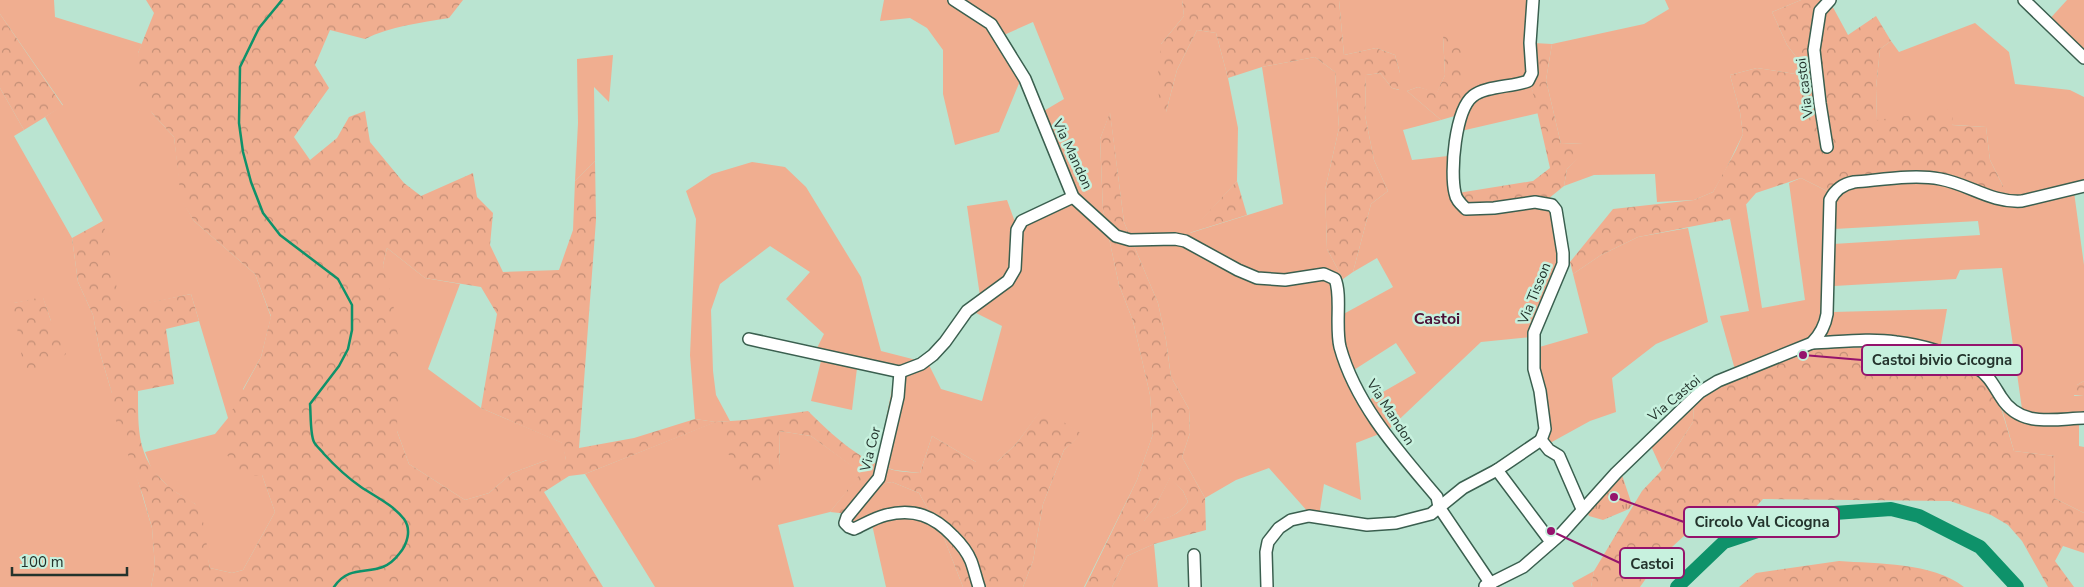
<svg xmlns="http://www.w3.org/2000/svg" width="2084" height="587" viewBox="0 0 2084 587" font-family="'Nunito Sans',sans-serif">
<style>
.grass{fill:#f0ae90;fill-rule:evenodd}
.forest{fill:url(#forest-crowns);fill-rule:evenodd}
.park{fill:url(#park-tufts)}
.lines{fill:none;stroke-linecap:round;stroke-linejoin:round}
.stream{stroke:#0e926a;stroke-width:2.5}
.river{stroke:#0e926a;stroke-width:14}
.minor-casing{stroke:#3a5f4f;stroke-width:14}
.minor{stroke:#fff;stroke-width:11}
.labels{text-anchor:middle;stroke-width:5;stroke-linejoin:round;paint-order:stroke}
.street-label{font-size:14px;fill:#23332c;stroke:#c7f1de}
.quarter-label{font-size:16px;font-weight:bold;fill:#4b0f36;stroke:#c7f1de}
.leader{fill:none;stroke:#95136c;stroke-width:2}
.callout-dot{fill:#95136c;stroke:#c7f1de;stroke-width:2}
.callout{fill:#c7f1de;stroke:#95136c;stroke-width:2}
.callout-label{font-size:15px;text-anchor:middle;font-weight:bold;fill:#23332c}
</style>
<defs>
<pattern id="forest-crowns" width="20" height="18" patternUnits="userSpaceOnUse" patternTransform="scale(1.25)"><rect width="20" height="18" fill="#f0ae90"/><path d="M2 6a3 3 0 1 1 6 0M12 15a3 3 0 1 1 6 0" fill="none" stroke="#c28e76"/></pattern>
<pattern id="park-tufts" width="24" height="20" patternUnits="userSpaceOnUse" patternTransform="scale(1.25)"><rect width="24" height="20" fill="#f0ae90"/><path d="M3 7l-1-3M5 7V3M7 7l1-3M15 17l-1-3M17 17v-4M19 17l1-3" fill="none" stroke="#c28e76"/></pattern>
</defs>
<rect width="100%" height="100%" fill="#bae4d1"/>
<g class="grass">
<polygon points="0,0 54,0 55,17 142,44 138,53 152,113 174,137 182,200 194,221 255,274 271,317 261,357 243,389 262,475 275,512 243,570 232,573 210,568 195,504 172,490 152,470 145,452 215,434 228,418 191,294 121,309 95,226 103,221 45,117 63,105 0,14"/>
<path d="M884,0H1182L1184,16L1161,44L1166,112L1177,70L1197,30L1216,33L1228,78L1238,128L1237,181L1190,233L1283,204L1262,67L1315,57L1335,72L1339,128L1325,190L1327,249L1343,279L1339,282L1338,317L1393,287L1377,258L1353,272L1371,204L1388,191L1374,160L1365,115L1366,75L1380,73L1392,88L1399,90L1400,73L1395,55L1376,48L1344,55L1339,0H1534L1531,85L1539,113L1461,131L1443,35L1445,75L1437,93L1418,87L1407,91L1441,120L1403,130L1412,160L1457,155L1458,193L1476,204L1548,199L1565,266L1531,337L1481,342L1387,431L1356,443L1361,500L1324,484L1319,516L1309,513L1269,468L1236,480L1205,498L1182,457L1190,433L1189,409L1171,377L1166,340L1158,303L1124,222L1110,113L1100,139L1103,210L1119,285L1133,321L1150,395L1153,434L1137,480L1084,587H1023L1033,561L1043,504L1064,450L1081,434L1042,409L1017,443L997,462H976L932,436L920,473L894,470L877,464L895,374L857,368L852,410L811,401L821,361L812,358L824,334L786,299L810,272L770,246L720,284L711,310L713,371L716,395L730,421L716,422L780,466L779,431L811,436L862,473L830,512L778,525L794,587H655L585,474L715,422L695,419L690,355L696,219L686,191L712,174L752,162L785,167L806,187L861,277L881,351L928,363L941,389L982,401L1002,326L966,308L980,296L967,206L1007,200L1015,222L1077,194L1042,112L1064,99L1033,22L995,39L1020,81L999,132L955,145L943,94V50L927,28L910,18L880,21ZM1396,343L1416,373L1362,404L1346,375Z"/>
<polygon points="1665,0 1801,0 1772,12 1787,45 1804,67 1802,75 1757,68 1730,75 1740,112 1743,134 1724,173 1713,192 1694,200 1657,202 1655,174 1594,175 1564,186 1567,169 1582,153 1583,143 1561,144 1546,80 1552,44 1644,24 1669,9"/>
<polygon points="2067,0 2084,0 2084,58 2046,23"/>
<path d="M1975,23L2009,52L2015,84L2070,90L2084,97V189L2074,192L2084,265V381L2077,385L2074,396L2084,395V421H2079V446L2084,447V513L2054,498L2055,456L2014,451L2001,406L2022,409L2002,268L1960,270L1956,279L1834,286L1833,312L1947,309L1939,355L1894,348L1825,347L1737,377L1720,316L1749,311L1730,219L1746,204L1762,308L1805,300L1789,183L1801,178L1835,195L1859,184L1937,181L2003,186L1990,160L1986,127L1877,120L1876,88L1880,49L1891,41L1899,52ZM1978,221L1980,235L1833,244L1834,229Z"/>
<polygon points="613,55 609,102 594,87 595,161 575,181 578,123 577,59"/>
<path d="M0,88L24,130L14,136L72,238L78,282L93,315L100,353L152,528L155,567L151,587H0ZM43,298L51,321L14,303Z"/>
<polygon points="1688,228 1708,322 1656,344 1612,378 1616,412 1590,421 1550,443 1542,433 1536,348 1588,333 1573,274 1601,255 1638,237"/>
<polygon points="387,248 425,278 460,284 428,369 481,408 563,443 566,460 547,460 512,473 489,493 465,500 409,464 397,431 397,392 383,265"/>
<polygon points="1694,401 1693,422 1662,470 1650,444"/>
<path d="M1170,477L1183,491L1188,502C1175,519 1163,520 1143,522L1155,507Z"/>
<polygon points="892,482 919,493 944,538 963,587 886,587 871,520 857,527 846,520 880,484"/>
<polygon points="1154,544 1158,587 1112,587 1127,556"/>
<polygon points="1594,571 1591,587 1574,587 1572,583"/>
</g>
<g class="forest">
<path d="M146,0H463L449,18C420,23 391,26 365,39L330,30L315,65L329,88L294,137L310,160L337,138L349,117L365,111L370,142L404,183L421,196L473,173L477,197L493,213L490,245L503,272L559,270L573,230L575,181L595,161L596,220L579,448L634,438L695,419L716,422L745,420L808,411C832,435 860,461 893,470C901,472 911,472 920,473L932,436L976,462H997L1017,443L1042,408L1082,434L1064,450L1043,504L1033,561L1023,587H963L944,538L919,493L892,482L880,484L849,514L830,512L861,473L811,436L779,431L780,466L757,492L734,468L716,422L585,474L569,476L544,492L603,587H151L155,567L152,528L143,496L116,421L111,390L100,353L93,315L78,282L72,238L103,221L121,308L191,294L199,321L166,329L174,384L138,391C138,433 137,461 172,489C178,495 189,498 195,504C207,518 206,550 210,568L232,573L243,570L275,512L262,475L242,477L225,452L228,418L261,357L271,316L255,274L194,221L181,200L174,137L152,113L139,88L138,53L154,13ZM387,248L425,278L481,287L497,314L481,408L562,443L566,460H547L512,473L489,493L465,500L409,464L397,431L399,343L393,303L383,265Z"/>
<polygon points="1182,0 1339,0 1344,55 1376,48 1395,55 1400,73 1400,90 1392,88 1380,73 1366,75 1365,115 1374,160 1388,191 1371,204 1353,272 1343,279 1327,249 1325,190 1339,128 1335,72 1315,57 1262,67 1228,78 1216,33 1197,30 1177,70 1166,112 1159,102 1158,73 1161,44 1184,16"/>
<polygon points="1801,0 1829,0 1848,35 1876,16 1891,41 1880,49 1876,88 1877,120 1953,109 1952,125 1986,127 1990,160 2003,186 1990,200 1937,181 1859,184 1835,195 1801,178 1756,193 1736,216 1730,219 1638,237 1601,255 1573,274 1570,262 1613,209 1694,200 1713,192 1736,150 1743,134 1740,112 1730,75 1757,68 1802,75 1804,67 1787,45 1772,12"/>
<polygon points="0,14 63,106 24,130 0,88"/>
<polygon points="1461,31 1464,86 1458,115 1441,120 1407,91 1418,87 1437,92 1445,75 1443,34"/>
<polygon points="1534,43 1552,44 1546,80 1561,144 1583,143 1583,153 1567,169 1564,186 1548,199 1476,204 1472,206 1458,193 1533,181 1550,168 1531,85"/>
<path d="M1110,112L1124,222L1158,303L1166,340L1171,377L1189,409L1190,433L1182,457L1205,498L1206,530L1154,544L1127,556L1112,587H1085L1137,480L1153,434L1150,395L1133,321L1119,285L1103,210L1100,139ZM1170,478L1183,491L1188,502C1175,519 1164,519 1144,521L1155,507Z"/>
<polygon points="1237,181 1247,215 1189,233"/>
<polygon points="43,297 51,321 66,354 56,362 24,371 13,303"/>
<polygon points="1794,347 1894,348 1939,355 1978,372 1997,395 2014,451 2055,456 2054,498 2084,513 2084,553 2063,546 2055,561 2074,587 2048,587 2022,541 2008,525 1991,515 1950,501 1763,499 1751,512 1734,521 1695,526 1661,557 1640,587 1591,587 1594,571 1642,491 1662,470 1693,422 1694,401 1721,383"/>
<polygon points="2084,381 2084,395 2061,395 2068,384 2077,385"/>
<path d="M1839,561C1877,564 1932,562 1964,587H1739L1756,573Z"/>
</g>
<polygon class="park" points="1622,475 1632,505 1629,509 1603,520 1589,516 1586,510"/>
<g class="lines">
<path class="stream" d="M282,0L259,28L240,67L239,123L243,152L251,182L263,213L280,235L338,279L352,305V330L348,349L339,366L310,404C311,414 310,434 314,442C316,446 321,450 324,454C335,466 348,478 361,487C376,497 393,505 404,519C412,530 407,545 399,554C378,582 353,559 334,587"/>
<polyline class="river" points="1677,587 1724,542 1806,515 1891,509 1919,516 1980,547 2017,587"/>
<defs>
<g id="minor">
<path d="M954,0L991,24L1025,79L1073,197L1116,236L1130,240L1175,239L1185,241L1238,270L1257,278L1285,280L1324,274L1335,279C1342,295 1335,326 1340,347C1356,405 1399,452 1437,497L1439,507L1491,584"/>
<path d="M1533,0L1530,43L1532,73L1528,81C1512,87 1485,86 1473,96C1455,110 1450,172 1455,193C1456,200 1461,204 1466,209L1494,208L1535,202L1552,205L1556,210L1563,253V264L1534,333V369L1540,391L1545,429L1541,440"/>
<polyline points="2024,0 2084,58"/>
<polyline points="1827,147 1820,103 1814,50 1820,11 1830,0"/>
<polyline points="749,339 900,372 921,364 933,355 945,342 967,311 1008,281 1015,269 1017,230 1022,221 1073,197"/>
<path d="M1812,343C1839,342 1870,338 1896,342C1923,345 1953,355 1977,368C1988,374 1994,386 2001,397C2020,428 2053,419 2084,418"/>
<path d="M900,372L898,397L879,478L847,517L845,523L849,527L854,529C865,524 874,518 886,515C914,508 934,516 953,536C960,543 967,551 971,561C974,569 976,578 979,587"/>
<polyline points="1541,440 1549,450 1559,456 1582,509"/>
<polyline points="1497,470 1551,542"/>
<polyline points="1194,555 1195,587"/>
<path d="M1485,586L1523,567L1562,533L1616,473L1700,392L1718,381L1812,343C1821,334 1825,326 1827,314L1830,200C1835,190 1843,184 1854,182C1880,180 1914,174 1940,179C1969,184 1991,203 2022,201L2084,186"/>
<polyline points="1267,587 1266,552 1268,542 1279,528 1291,520 1309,516 1367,525 1396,523 1431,514 1463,488 1497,470 1541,440"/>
</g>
</defs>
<use href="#minor" class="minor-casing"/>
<use href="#minor" class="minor"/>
</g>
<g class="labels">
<g class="street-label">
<text transform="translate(1804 88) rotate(-97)" y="5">Via castoi</text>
<text transform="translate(1073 154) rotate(65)" y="5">Via Mandon</text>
<text transform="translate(1534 293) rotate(-68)" y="5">Via Tisson</text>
<text transform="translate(1674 398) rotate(-40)" y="5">Via Castoi</text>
<text transform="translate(1391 412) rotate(57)" y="5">Via Mandon</text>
<text transform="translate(870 449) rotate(-76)" y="5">Via Cor</text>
</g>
<g class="quarter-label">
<text x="1437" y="324">Castoi</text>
</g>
</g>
<path class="leader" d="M1803 355L1862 360M1614 497L1684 522M1551 531L1620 563"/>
<g class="callout-dot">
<circle cx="1803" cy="355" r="5"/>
<circle cx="1614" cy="497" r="5"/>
<circle cx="1551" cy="531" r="5"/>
</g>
<g class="callout">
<rect x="1862" y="345" width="160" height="30" rx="5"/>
<rect x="1684" y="507" width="155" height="30" rx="5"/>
<rect x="1620" y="548" width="64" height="30" rx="5"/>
</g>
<g class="callout-label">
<text x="1942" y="365">Castoi bivio Cicogna</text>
<text x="1762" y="527">Circolo Val Cicogna</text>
<text x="1652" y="569">Castoi</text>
</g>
<path d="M12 567v8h115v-8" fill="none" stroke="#23332c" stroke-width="2.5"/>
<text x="20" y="567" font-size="15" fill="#23332c" stroke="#c7f1de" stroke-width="4" paint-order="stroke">100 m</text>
</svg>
